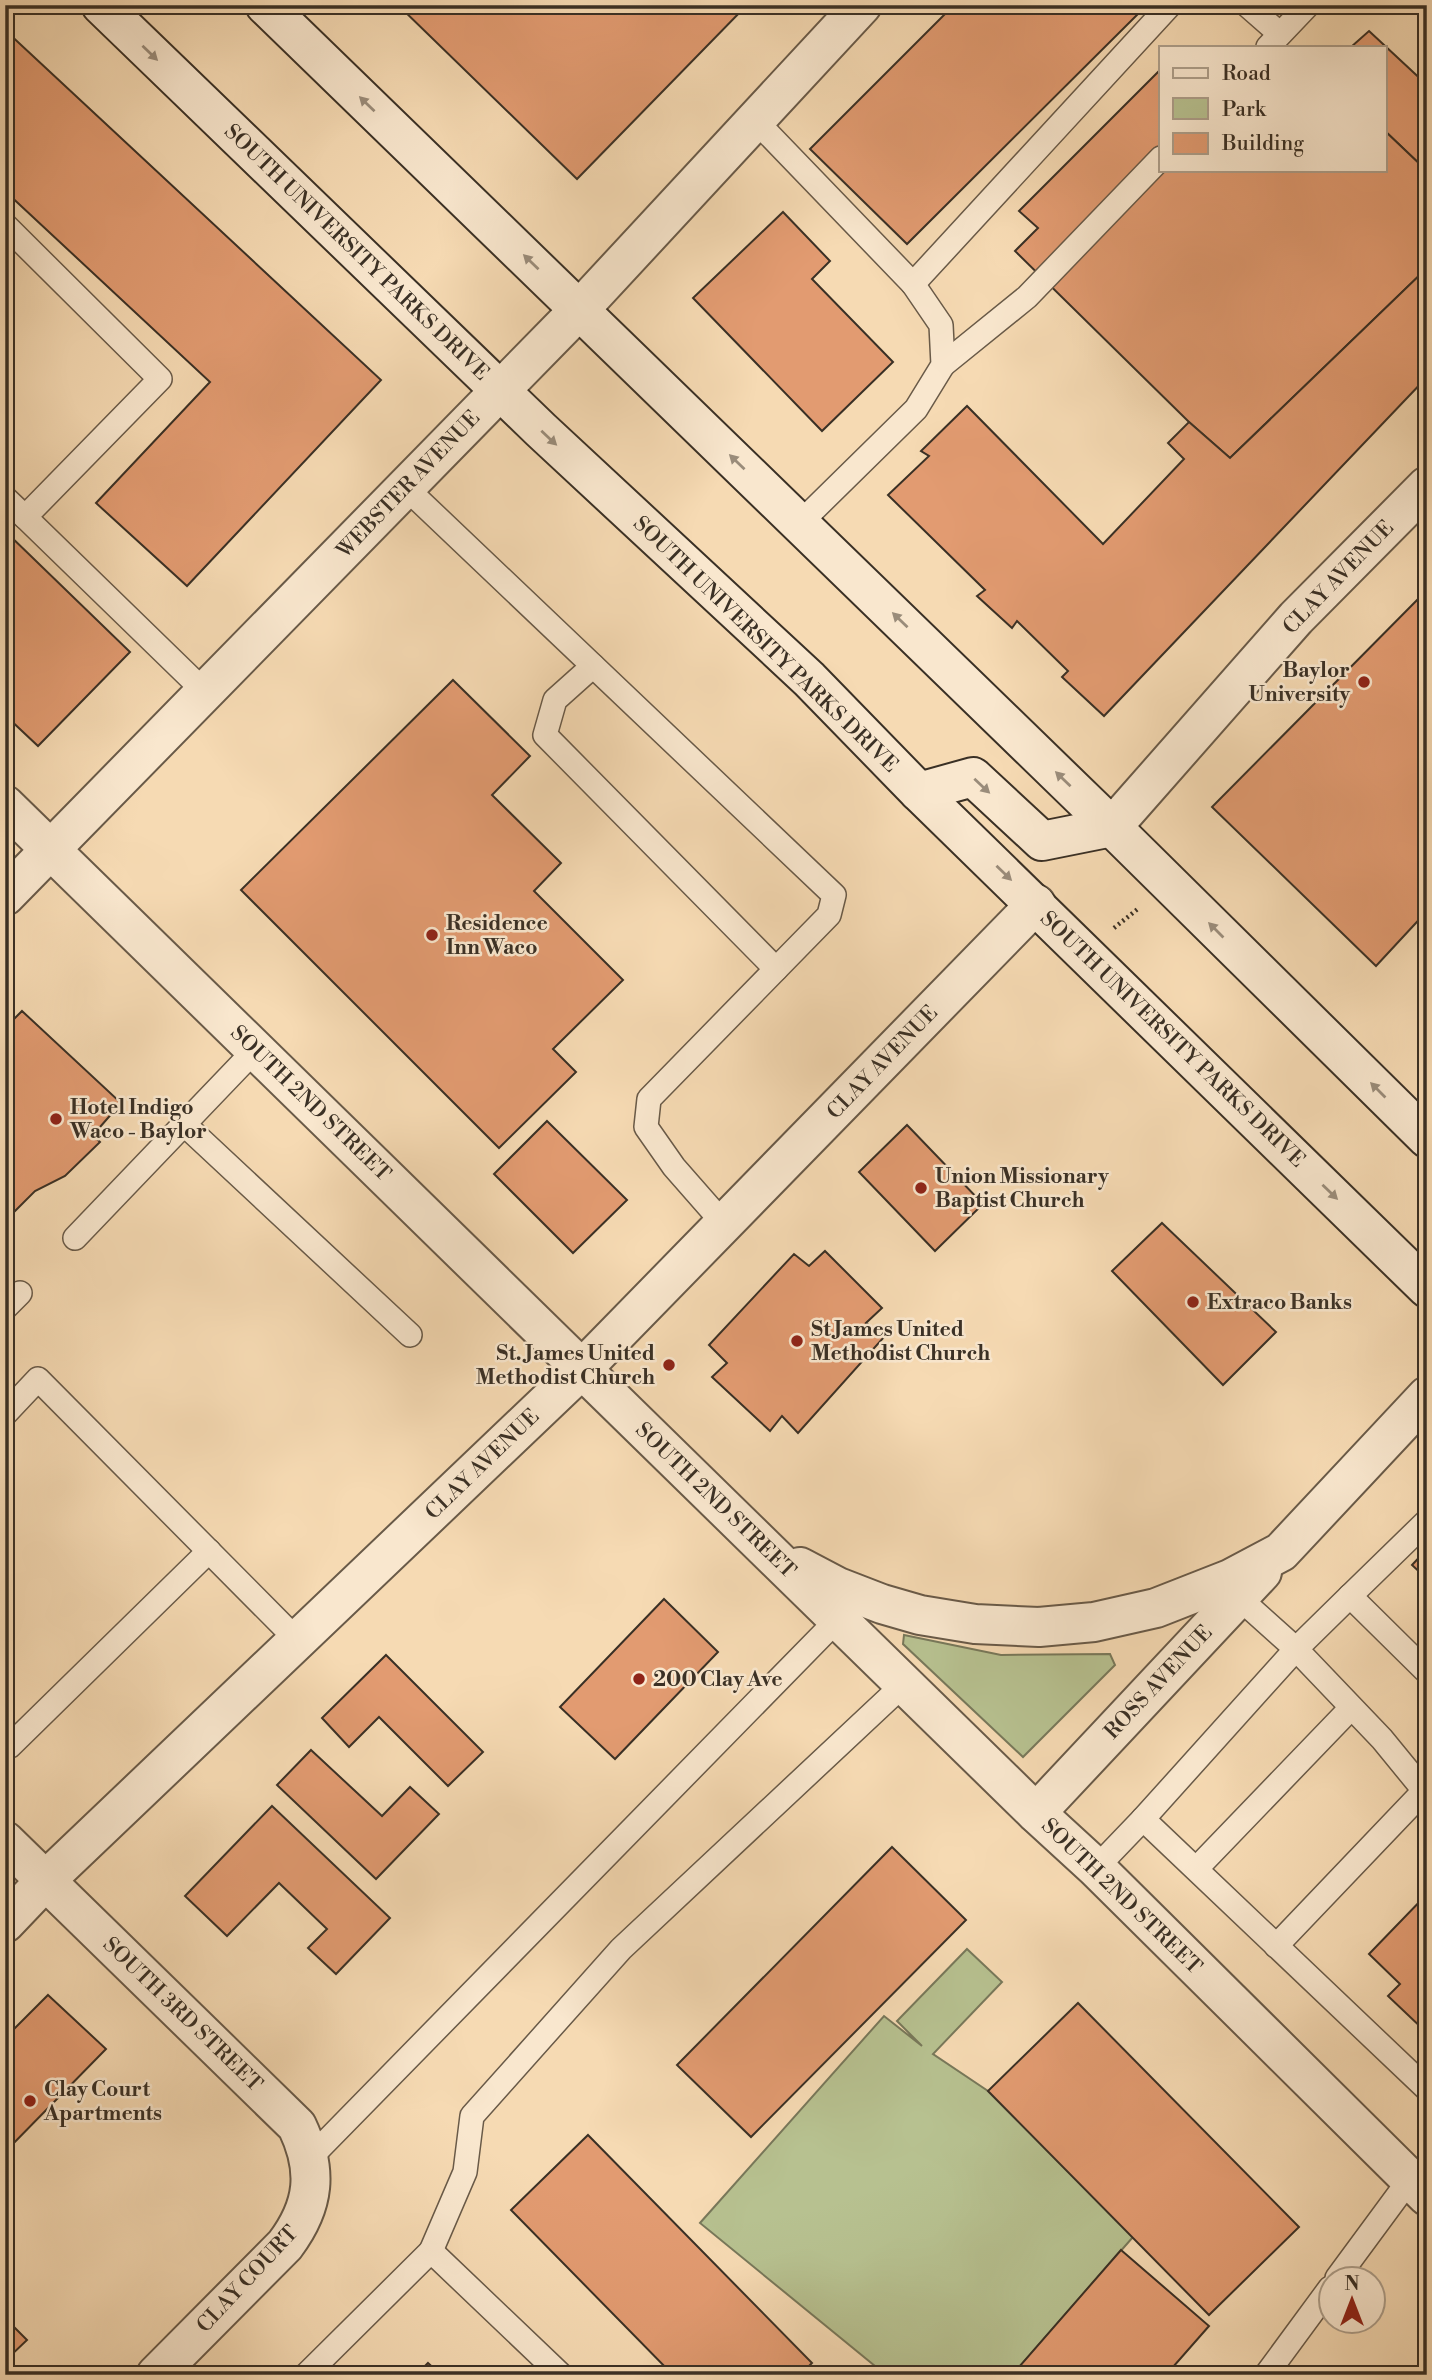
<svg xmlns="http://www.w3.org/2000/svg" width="1432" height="2380" viewBox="0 0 1432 2380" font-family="'Libre Bodoni',serif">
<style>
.green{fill:#b7c190;stroke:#78785a;stroke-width:2}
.building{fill:#e29b71;stroke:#3a3025;stroke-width:2}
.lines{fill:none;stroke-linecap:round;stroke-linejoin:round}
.service-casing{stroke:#695a48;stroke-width:26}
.minor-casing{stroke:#695a48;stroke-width:42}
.tertiary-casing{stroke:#695a48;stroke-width:42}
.secondary-casing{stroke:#3a3025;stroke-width:42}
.path{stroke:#3a3025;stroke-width:4.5;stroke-dasharray:2 3.5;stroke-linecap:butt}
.service{stroke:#f9e7ce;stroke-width:23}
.minor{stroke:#f9e7ce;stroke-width:38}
.tertiary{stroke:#f9e7ce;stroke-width:38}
.secondary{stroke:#f9e7ce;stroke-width:38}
.oneway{fill:#9a8c7a}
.poi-dot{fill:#8f2418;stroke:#f9e7ce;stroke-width:2.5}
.labels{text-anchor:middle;stroke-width:5;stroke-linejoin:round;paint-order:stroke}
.street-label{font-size:21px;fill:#3a3025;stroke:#f9e7ce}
.poi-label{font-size:21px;font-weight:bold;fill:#3a3025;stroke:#f9e7ce;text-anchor:start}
</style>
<rect width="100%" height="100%" fill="#f6dab3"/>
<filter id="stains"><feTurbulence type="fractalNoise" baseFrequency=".00286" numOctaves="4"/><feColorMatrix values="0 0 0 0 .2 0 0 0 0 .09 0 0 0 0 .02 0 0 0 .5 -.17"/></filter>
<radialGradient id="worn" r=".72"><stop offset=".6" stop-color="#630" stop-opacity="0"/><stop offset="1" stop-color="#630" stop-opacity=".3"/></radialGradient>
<g class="green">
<polygon points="904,1635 1001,1655 1110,1654 1115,1665 1023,1757 903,1644"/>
<polygon points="967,1949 1002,1982 933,2054 988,2091 1133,2237 1012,2375 886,2375 700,2223 884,2016 922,2046 897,2021"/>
</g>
<g class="building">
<polygon points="398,5 747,5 577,179"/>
<polygon points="954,5 1147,5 907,244 810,149"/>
<polygon points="5,30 381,380 187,586 96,503 210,382 5,191"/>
<polygon points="1369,31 1427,85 1427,171 1385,131 1385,47 1351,47"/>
<polygon points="1161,69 1161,170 1385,170 1385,131 1427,171 1427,268 1230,458 1189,422 1015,251 1038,228 1019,211"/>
<polygon points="783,212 830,261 812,279 893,362 822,431 693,298"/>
<polygon points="1427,268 1427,377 1104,716 1062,677 1068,671 1017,621 1012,628 977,596 985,590 888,495 929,456 921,451 967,406 1103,544 1184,459 1168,443 1189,422 1230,458"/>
<polygon points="5,531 130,652 38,746 5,715"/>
<polygon points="1427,590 1427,911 1376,966 1212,807"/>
<polygon points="453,680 530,756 492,795 561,863 534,891 623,980 553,1049 576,1072 499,1148 241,890"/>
<polygon points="22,1011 121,1103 93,1135 100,1142 65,1176 35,1191 5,1221 5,1028"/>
<polygon points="547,1121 627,1200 573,1253 494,1174"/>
<polygon points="907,1125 983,1204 935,1251 859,1172"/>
<polygon points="1162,1223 1276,1332 1223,1385 1112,1271"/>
<polygon points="825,1251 882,1308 866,1323 885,1336 798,1433 782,1416 770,1431 712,1377 727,1363 709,1345 794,1254 809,1266"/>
<polygon points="1427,1549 1427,1579 1412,1565"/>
<polygon points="664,1599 718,1652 615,1759 560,1707"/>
<polygon points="386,1655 483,1752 448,1786 379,1717 349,1747 322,1718"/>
<polygon points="311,1750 382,1816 410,1787 439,1814 376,1879 277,1785"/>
<polygon points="272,1806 390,1918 336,1974 308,1948 327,1929 279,1883 227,1936 185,1896"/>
<polygon points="892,1847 966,1920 751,2137 677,2065"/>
<polygon points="1427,1894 1427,2033 1388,1996 1400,1984 1369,1954"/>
<polygon points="48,1995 106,2049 5,2152 5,2038"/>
<polygon points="1078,2003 1299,2227 1209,2315 988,2091"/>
<polygon points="588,2135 812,2363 800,2375 673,2375 511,2210"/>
<polygon points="1121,2250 1209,2326 1166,2375 1012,2375"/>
<polygon points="5,2318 27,2340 5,2361"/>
<polygon points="428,2363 441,2375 416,2375"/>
</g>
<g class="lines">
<defs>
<g id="service">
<polyline points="1247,5 1280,34"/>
<polyline points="1268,47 1308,5"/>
<polyline points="755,120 913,284 941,325 943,365 916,409 800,523"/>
<polyline points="5,225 160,379 25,517 205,692"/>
<polyline points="913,284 1170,5"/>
<polyline points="943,365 1027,297 1161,158"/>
<polyline points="405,487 834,895 829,915 649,1099 646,1127 674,1167 724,1224"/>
<polyline points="5,498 25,517"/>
<polyline points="593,666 555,700 545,735 776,969"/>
<polyline points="185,1125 410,1335"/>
<polyline points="75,1238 256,1049"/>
<polyline points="5,1308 20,1293"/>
<polyline points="5,1414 38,1379 298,1641"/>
<polyline points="1350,1596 1427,1521"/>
<polyline points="1427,1668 1425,1670 1350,1596 1296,1649 1382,1739 1427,1794"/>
<polyline points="5,1741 10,1746 209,1551"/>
<polyline points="1143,1819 1427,2089"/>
<polyline points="1096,1868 1143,1819 1296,1649 1238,1597"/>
<polyline points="1197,1868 1351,1708"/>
<polyline points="1276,1946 1423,1792"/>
<polyline points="309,2159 838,1619"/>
<polyline points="431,2251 465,2172 472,2116 621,1949 904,1684"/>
<polyline points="1337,2278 1410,2179"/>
<polyline points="306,2375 431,2251 561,2375"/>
<polyline points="1266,2375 1330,2288"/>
</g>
<g id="minor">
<polyline points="5,805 1036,1813 1096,1868 1427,2196"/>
<polyline points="5,896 580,309 862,5"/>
<polyline points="800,1567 838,1587 882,1604 920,1615 975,1624 1039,1627 1094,1622 1156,1608 1230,1579 1281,1552 1427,1396"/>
<polyline points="1036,1813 1262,1572"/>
<path d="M5,1841L297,2126C318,2170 315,2205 285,2245L156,2375"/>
</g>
<g id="tertiary">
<polyline points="1112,827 1296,618 1427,486"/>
<polyline points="5,1923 46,1880 583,1368 1036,904"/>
</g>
<g id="secondary">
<polyline points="101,5 541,430 809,679 919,792 1427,1288"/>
<polyline points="265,5 1112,827 1427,1138"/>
<polyline points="919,792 973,777 1042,841 1112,827"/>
</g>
</defs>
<use href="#service" class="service-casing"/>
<use href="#minor" class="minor-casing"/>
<use href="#tertiary" class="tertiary-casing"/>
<use href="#secondary" class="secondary-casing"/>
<polyline class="path" points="1114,928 1139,908"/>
<use href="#service" class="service"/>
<use href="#minor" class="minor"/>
<use href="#tertiary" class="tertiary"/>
<use href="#secondary" class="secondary"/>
</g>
<defs><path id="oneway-solid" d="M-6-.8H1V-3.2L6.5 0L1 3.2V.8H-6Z" transform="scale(1.75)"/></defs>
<g class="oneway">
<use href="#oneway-solid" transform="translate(150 53) rotate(44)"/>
<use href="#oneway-solid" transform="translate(367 104) rotate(-136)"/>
<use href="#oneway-solid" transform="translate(531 262) rotate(-136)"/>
<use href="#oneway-solid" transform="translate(549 438) rotate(43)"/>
<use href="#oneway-solid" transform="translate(737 462) rotate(-136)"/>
<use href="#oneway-solid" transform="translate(900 620) rotate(-136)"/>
<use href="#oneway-solid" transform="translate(1063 779) rotate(-136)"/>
<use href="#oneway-solid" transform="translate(982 786) rotate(43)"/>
<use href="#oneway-solid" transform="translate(1004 873) rotate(44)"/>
<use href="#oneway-solid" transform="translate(1216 930) rotate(-135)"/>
<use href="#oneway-solid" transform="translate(1378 1090) rotate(-135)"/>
<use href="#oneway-solid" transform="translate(1330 1192) rotate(44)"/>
</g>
<g class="poi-dot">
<circle cx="1364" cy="682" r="7"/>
<circle cx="432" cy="935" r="7"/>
<circle cx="56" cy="1119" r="7"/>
<circle cx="921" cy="1188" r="7"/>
<circle cx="1193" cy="1302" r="7"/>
<circle cx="797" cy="1341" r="7"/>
<circle cx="669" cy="1365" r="7"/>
<circle cx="639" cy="1679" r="7"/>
<circle cx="30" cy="2101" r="7"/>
</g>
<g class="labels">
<g class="street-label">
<text transform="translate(357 252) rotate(44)" y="7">SOUTH UNIVERSITY PARKS DRIVE</text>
<text transform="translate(408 484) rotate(-46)" y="7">WEBSTER AVENUE</text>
<text transform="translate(1338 577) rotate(-46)" y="7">CLAY AVENUE</text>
<text transform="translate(766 644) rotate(44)" y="7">SOUTH UNIVERSITY PARKS DRIVE</text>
<text transform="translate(1173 1039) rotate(44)" y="7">SOUTH UNIVERSITY PARKS DRIVE</text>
<text transform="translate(882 1062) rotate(-46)" y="7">CLAY AVENUE</text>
<text transform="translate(311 1103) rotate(44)" y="7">SOUTH 2ND STREET</text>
<text transform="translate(482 1464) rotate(-44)" y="7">CLAY AVENUE</text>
<text transform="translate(716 1500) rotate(44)" y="7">SOUTH 2ND STREET</text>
<text transform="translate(1158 1682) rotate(-47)" y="7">ROSS AVENUE</text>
<text transform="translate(1122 1896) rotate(44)" y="7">SOUTH 2ND STREET</text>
<text transform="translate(183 2014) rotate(44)" y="7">SOUTH 3RD STREET</text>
<text transform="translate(247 2279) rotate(-47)" y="7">CLAY COURT</text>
</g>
<g class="poi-label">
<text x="1350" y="677" text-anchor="end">Baylor<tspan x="1350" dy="24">University</tspan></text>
<text x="446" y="930">Residence<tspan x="446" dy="24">Inn Waco</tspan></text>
<text x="70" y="1114">Hotel Indigo<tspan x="70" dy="24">Waco - Baylor</tspan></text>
<text x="935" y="1183">Union Missionary<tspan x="935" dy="24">Baptist Church</tspan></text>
<text x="1207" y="1309">Extraco Banks</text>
<text x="811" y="1336">St James United<tspan x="811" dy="24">Methodist Church</tspan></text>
<text x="655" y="1360" text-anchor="end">St. James United<tspan x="655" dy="24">Methodist Church</tspan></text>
<text x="653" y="1686">200 Clay Ave</text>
<text x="44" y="2096">Clay Court<tspan x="44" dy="24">Apartments</tspan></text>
</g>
</g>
<rect width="1432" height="2380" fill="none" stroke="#f6dab3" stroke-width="28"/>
<rect x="7" y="7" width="1418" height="2366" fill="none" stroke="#3a3025" stroke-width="3.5"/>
<rect x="14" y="14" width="1404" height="2352" fill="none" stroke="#3a3025" stroke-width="2"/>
<rect x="1159" y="46" width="228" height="126" fill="#f9e7ce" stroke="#ad9e8a" stroke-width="2"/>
<rect x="1173" y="68" width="35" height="10" fill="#f9e7ce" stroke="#ad9e8a" stroke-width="2"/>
<text x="1222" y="80" font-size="21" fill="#3a3025">Road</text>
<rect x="1173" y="98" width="35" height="21" fill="#b7c190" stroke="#ad9e8a" stroke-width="2"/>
<text x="1222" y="116" font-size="21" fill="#3a3025">Park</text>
<rect x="1173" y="133" width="35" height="21" fill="#e29b71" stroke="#ad9e8a" stroke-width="2"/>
<text x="1222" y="150" font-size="21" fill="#3a3025">Building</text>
<g transform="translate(1352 2300)"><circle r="33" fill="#f9e7ce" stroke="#ad9e8a" stroke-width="2"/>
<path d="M0-5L12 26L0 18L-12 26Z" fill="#8f2418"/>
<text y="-10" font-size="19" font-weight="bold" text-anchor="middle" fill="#3a3025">N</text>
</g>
<rect width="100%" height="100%" filter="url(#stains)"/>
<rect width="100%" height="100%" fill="url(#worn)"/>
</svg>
